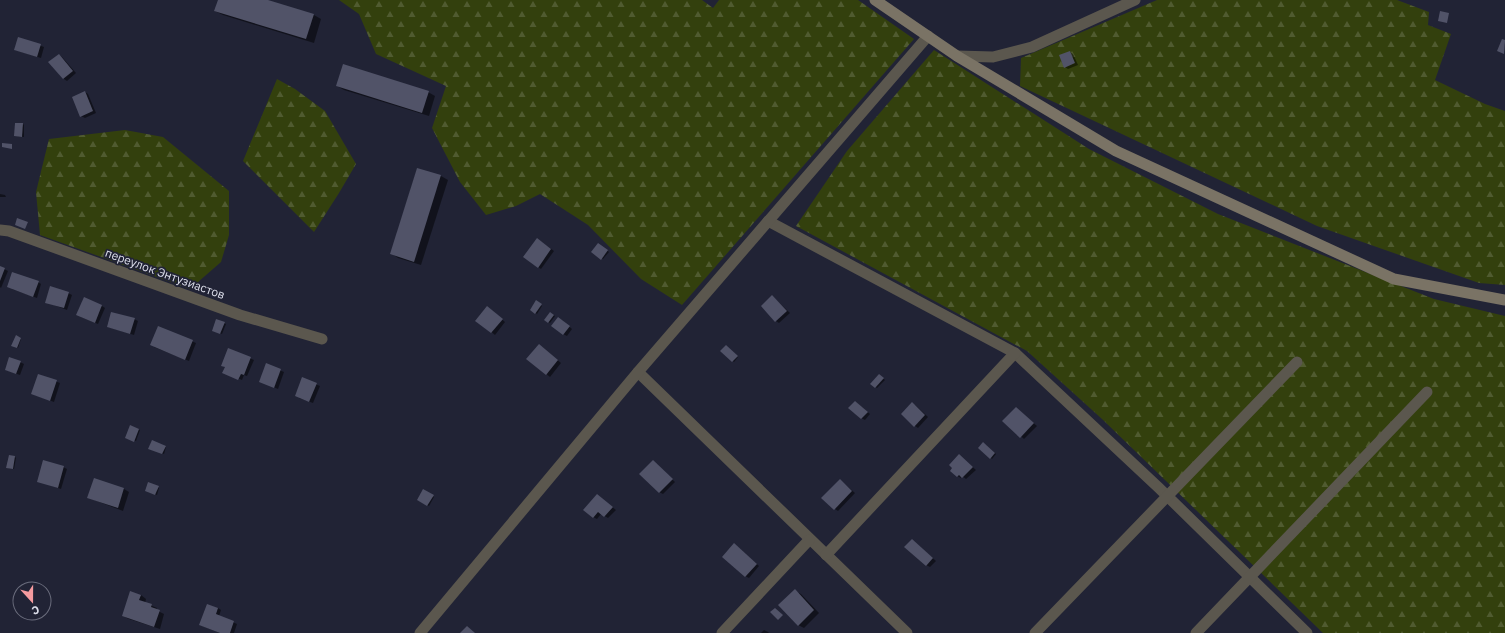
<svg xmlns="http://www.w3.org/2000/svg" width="1505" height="633" viewBox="0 0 1505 633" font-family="'IBM Plex Sans',sans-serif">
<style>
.forest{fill:url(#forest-firs)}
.shadow{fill:#0007}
.building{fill:#515368}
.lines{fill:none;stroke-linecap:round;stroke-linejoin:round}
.minor{stroke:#5b574e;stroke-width:11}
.secondary{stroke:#7a7365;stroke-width:11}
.labels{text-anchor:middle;stroke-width:3.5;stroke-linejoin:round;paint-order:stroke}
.street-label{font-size:12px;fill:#dbdde9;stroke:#212335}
</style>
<defs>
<pattern id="forest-firs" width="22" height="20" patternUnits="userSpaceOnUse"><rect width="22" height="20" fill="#33400d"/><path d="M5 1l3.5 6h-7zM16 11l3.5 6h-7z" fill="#505b30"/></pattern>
</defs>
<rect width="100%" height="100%" fill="#212335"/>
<g class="forest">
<polygon points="339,0 702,0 713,8 719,0 858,0 914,39 682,305 641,279 588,225 540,194 516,206 486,215 460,182 432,128 446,86 376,54 359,14"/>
<polygon points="1157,0 1397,0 1429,12 1428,25 1451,34 1435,80 1485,104 1505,111 1505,285 1479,283 1317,226 1020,86 1021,58"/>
<polygon points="934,50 1089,149 1218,214 1434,299 1505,316 1505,633 1323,633 1102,419 1027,351 796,226 847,151"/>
<polygon points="277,79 295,89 325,111 356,164 339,193 314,232 243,161"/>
<polygon points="125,130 163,137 229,191 229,235 221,262 190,289 40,235 36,192 49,139"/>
</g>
<g class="shadow">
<polygon points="219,0 264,0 314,15 321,19 314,43 223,15 215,11"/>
<polygon points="19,38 44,47 41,58 15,50"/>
<polygon points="1070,52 1073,54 1078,65 1068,69 1065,67"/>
<polygon points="59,55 62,57 76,73 67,81 64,79 50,62"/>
<polygon points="337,86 428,92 435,96 429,116 344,90"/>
<polygon points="85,92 88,94 96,113 85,118 81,116"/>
<polygon points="23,124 24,125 24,137 17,136 15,136"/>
<polygon points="417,169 441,176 448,180 421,265 398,258 391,253"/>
<polygon points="0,194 5,195 6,197 0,197"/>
<polygon points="540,241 554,251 541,269 538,267"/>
<polygon points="598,244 609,252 603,259 593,252"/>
<polygon points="0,267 8,271 1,288 0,287"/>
<polygon points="38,282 41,284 37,298 12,289"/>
<polygon points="68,293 72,295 67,310 46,302"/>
<polygon points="773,297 790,313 779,323 776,321"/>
<polygon points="536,302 542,306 537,314 531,309"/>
<polygon points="102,306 105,308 98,324 81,317"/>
<polygon points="490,309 505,322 495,335 477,320"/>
<polygon points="550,313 555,316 550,323 545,320"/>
<polygon points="134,319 138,321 134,335 108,327"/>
<polygon points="217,320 226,324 222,334 213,331"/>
<polygon points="562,320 572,329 567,336 563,334"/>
<polygon points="158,327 196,343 189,361 154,347"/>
<polygon points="16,337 21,339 18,348 13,345"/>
<polygon points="542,347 561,363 550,377 528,359"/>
<polygon points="727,347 738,357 734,362 721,351"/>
<polygon points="229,349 254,360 247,376 244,375 242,380 226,373"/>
<polygon points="20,362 24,364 20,375 6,370"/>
<polygon points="267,365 284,372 278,389 264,383"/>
<polygon points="39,375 60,383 54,402 32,394"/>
<polygon points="880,376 885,380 877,388 871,384"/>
<polygon points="303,379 320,386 313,403 299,398"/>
<polygon points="856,402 870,414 865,420 861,418"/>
<polygon points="915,405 928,417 918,428 915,426"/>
<polygon points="1016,408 1037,426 1024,439 1004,421"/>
<polygon points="131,427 140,430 136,441 126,438"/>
<polygon points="152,441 166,447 164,454 151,449"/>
<polygon points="985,444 996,454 992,459 991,458"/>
<polygon points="959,455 976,470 966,479 962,476 961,478 957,476"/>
<polygon points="15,457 16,458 14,469 8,468"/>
<polygon points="653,461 675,482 663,494 659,492"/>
<polygon points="63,467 67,469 61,489 38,481"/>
<polygon points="95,480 124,489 129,492 123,511 89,498"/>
<polygon points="840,480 855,493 838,511 835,509"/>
<polygon points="158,487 159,488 157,495 148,492"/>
<polygon points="423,491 434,497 429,506 418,500"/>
<polygon points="597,495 616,510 608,518 601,514 597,519 593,517"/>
<polygon points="912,540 936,561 930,567 926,565"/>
<polygon points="738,547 759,566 749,578 745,576"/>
<polygon points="795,591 801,594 819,613 804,628 798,625"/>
<polygon points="141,595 146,599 145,603 157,608 156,610 164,614 160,629 129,619 123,616"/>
<polygon points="218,608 221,610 219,616 237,624 234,633 220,633 200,625"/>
<polygon points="764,630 768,632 769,633 761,633"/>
</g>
<g class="building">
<polygon points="218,0 268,0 314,14 306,39 214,11"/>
<polygon points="1440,11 1449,13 1447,23 1438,21"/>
<polygon points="18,37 41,44 37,57 14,50"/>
<polygon points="1502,39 1505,40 1504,54 1497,51"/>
<polygon points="1070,51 1075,63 1064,68 1059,55"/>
<polygon points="59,54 73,71 63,79 48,62"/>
<polygon points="343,64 429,91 422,113 336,86"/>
<polygon points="85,91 93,111 80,117 72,97"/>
<polygon points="15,123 23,123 22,137 14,136"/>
<polygon points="2,143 12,144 12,149 2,147"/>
<polygon points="417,168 441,175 414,262 390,254"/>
<polygon points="17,218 28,222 25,229 15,225"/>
<polygon points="537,238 551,249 538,268 523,257"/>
<polygon points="598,243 608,250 601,260 591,252"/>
<polygon points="0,266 5,268 0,281"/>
<polygon points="12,272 39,281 33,297 7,287"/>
<polygon points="50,286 69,292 64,308 45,303"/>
<polygon points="772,295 787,311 775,322 761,306"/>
<polygon points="84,297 102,305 95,323 76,315"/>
<polygon points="536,300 542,304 535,314 530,310"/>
<polygon points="487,306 503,319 491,333 475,321"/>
<polygon points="111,312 135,318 130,334 107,327"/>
<polygon points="550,312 554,315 548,323 544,320"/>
<polygon points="558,317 570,326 563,335 551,326"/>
<polygon points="216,319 225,322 220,334 212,331"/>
<polygon points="158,326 193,340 185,360 150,345"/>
<polygon points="16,335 21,338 17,348 11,346"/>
<polygon points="539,344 558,360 546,375 526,359"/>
<polygon points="726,345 738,356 732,362 720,351"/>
<polygon points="228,348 251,357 244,375 241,374 238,380 222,373 225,367 221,366"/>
<polygon points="9,357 21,361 16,374 5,370"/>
<polygon points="266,363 281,369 274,388 259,382"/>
<polygon points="38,374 57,380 50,401 31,394"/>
<polygon points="879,374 884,378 875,388 870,384"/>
<polygon points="302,377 317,383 309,402 295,396"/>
<polygon points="855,401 868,412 861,419 848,408"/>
<polygon points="912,402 925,415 914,427 901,414"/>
<polygon points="1016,407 1034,423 1020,438 1002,421"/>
<polygon points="130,425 139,429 134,442 125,438"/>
<polygon points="152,440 166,446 162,454 148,449"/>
<polygon points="983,442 995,453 990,459 978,448"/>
<polygon points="959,454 973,467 962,478 959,475 957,477 950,471 952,468 949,465"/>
<polygon points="9,455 15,456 13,469 6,468"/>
<polygon points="43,460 64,466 58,488 37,482"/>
<polygon points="653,460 673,479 659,493 639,474"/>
<polygon points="94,478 124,488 118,508 87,498"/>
<polygon points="840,479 852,491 834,510 821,498"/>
<polygon points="148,482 159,486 155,495 145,491"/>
<polygon points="423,489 434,495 427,506 417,500"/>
<polygon points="597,494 613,507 604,517 598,512 593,518 583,510"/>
<polygon points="912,539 933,558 926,566 904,547"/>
<polygon points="734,543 757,564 745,577 722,557"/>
<polygon points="795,589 814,610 798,626 778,605"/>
<polygon points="130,591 141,595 139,600 152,604 151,607 160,610 154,627 122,616"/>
<polygon points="207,604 218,608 216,614 234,621 230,633 220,633 199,625"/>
<polygon points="775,608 783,615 778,620 770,612"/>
<polygon points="467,626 475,633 460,633"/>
</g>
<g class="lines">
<g class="minor">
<polyline points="957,56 993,57 1032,47 1135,0"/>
<polyline points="768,221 1015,353 1159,488 1307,633"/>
<polyline points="0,230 9,231 240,315 322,339"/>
<polyline points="638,372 907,633"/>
<polyline points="826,555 1015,353"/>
<polyline points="420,633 638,372 928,36"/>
<polyline points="722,633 809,540"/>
<polyline points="1035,633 1297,362"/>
<polyline points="1196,633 1427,392"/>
</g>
<polyline class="secondary" points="875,0 957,56 1116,151 1394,279 1505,300"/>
</g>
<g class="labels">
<g class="street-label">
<text transform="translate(165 274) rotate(20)" y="4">переулок Энтузиастов</text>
</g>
</g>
<g transform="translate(32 601) rotate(159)"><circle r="19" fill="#212335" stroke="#6b6d7d"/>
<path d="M0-3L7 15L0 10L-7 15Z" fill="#f59b9f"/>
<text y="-6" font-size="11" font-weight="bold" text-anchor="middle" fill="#dbdde9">С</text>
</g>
</svg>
